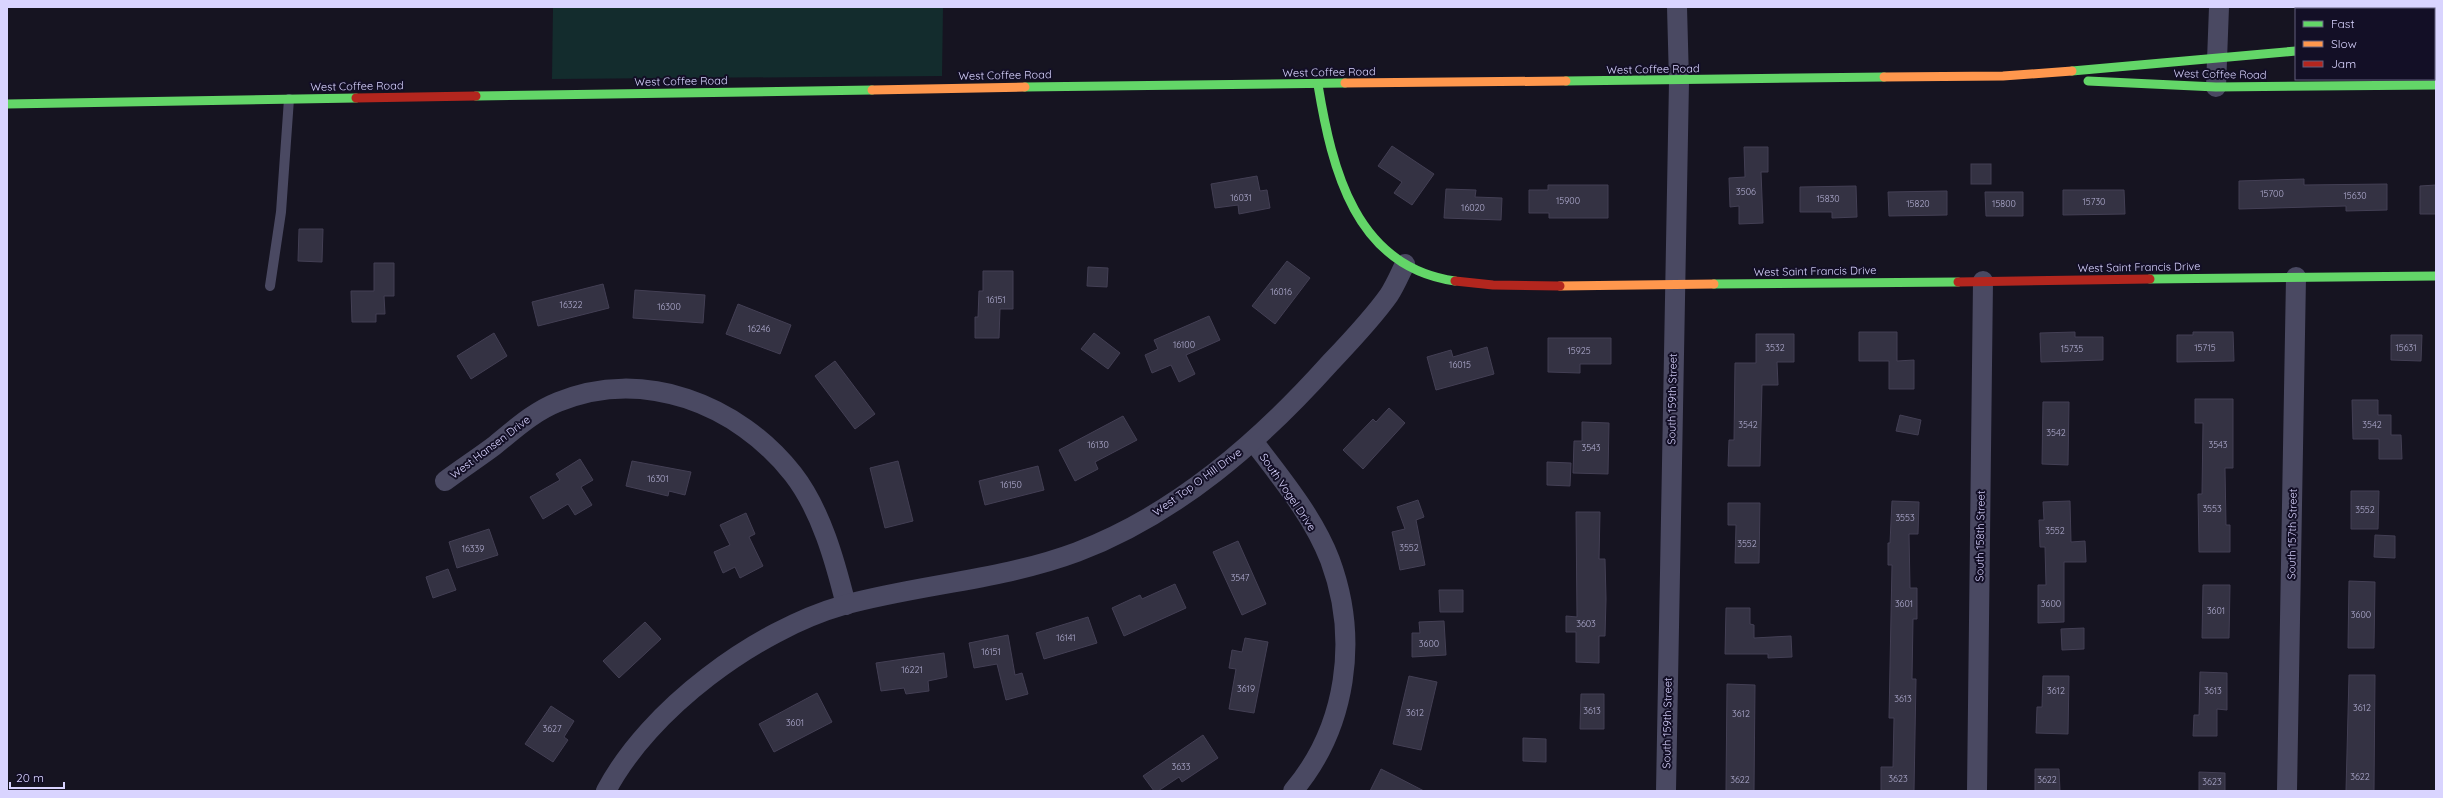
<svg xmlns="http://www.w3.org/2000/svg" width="2443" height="798" viewBox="0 0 2443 798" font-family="Quicksand,sans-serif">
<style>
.green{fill:#132c2d}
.building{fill:#343243;stroke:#433f54}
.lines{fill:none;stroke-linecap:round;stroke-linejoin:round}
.lane{stroke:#4a4962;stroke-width:10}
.street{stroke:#4a4962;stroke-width:20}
.fast{stroke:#63d668;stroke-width:9}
.slow{stroke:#ff974d;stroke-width:9}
.jam{stroke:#b3261e;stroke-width:9}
.labels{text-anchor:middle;stroke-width:4;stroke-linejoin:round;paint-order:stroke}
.number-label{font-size:9px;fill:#b0acd0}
.street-label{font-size:11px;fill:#d9d4ff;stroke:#130f26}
</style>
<rect width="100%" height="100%" fill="#161421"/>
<polygon class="green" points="553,7 943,7 942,76 552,79"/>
<g class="building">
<polygon points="1392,146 1434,174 1412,205 1394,193 1402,182 1378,166"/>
<polygon points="1744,147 1768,147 1768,172 1761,172 1763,223 1739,224 1739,206 1730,207 1729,178 1745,177"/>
<rect x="1971" y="164" width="20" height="20"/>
<polygon points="1257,176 1260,191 1267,190 1270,208 1239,214 1238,205 1215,208 1211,184"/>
<polygon points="2304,179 2304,185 2387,184 2387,210 2346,211 2346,206 2239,209 2239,181"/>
<polygon points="1548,185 1608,185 1608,218 1549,218 1549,213 1529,213 1529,190 1548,190"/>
<polygon points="2436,185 2436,214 2420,214 2420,186"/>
<polygon points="1856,186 1857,217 1832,218 1832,212 1800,212 1800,187"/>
<polygon points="1446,189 1476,190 1475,197 1502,198 1501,220 1444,218"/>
<polygon points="2063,190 2124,190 2125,214 2063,215"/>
<polygon points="1947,191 1947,215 1889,216 1888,192"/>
<polygon points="1985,192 2023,192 2023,216 1986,216"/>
<polygon points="299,229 323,229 322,262 298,261"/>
<polygon points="1287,261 1310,278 1275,324 1252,306"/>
<polygon points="374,263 394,263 394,296 384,296 385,314 376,314 376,322 352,322 351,291 374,291"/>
<polygon points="1088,267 1108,268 1107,287 1087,286"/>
<polygon points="983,271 1013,271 1013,309 1000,309 999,338 975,338 975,317 978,317 979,291 983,291"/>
<polygon points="603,284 609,308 538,326 532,302"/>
<polygon points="635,290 705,295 703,323 633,318"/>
<polygon points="738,304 791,325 780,354 726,334"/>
<polygon points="1209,316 1220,340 1186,355 1195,374 1179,382 1171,365 1152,373 1145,355 1158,349 1154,340"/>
<polygon points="1859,332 1897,332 1897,361 1914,360 1914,389 1889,389 1889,361 1859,361"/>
<polygon points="2075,332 2075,337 2103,337 2103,360 2041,362 2040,333"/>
<polygon points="2193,332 2233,332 2234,361 2177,362 2177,335 2193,335"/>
<polygon points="494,333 507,356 471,379 457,356"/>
<polygon points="1094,333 1120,353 1108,369 1081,349"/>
<polygon points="1756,334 1794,334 1794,362 1777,362 1778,385 1762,385 1760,466 1728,466 1729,440 1734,440 1735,363 1756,363"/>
<polygon points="2391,335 2422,335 2421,361 2391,360"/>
<polygon points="1548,338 1611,338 1611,364 1580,364 1580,373 1548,372"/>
<polygon points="1487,347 1494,374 1436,390 1427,357 1451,350 1453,357"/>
<polygon points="835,361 875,414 855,429 815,376"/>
<polygon points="2195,399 2233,399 2233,468 2225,468 2226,525 2230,525 2230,552 2199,552 2198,494 2202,494 2203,423 2195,423"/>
<polygon points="2352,400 2378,400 2378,415 2391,415 2391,435 2401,435 2402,459 2379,459 2379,439 2353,439"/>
<polygon points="2043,402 2069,402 2068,465 2042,464"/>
<polygon points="1389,408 1405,423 1363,469 1343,450 1373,419 1376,422"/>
<polygon points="1900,415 1921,420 1918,435 1896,431"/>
<polygon points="1123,416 1137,440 1095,462 1098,469 1075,481 1059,450"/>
<polygon points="1582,422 1609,423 1608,474 1573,473 1574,441 1582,441"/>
<polygon points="580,459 593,480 581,487 592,505 575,515 568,504 543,519 530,497 560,480 556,474"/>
<polygon points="632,461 691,472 685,495 669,491 668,496 626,486"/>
<polygon points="898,461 913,521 885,528 870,468"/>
<polygon points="1547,462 1571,463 1570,486 1547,485"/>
<polygon points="1038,466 1044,490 985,505 979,481"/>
<polygon points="2351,491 2379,491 2378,529 2351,529"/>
<polygon points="1418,500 1424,517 1416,520 1425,565 1400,570 1392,532 1405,529 1397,507"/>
<polygon points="1892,501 1919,502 1918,534 1909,534 1910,588 1917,588 1917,619 1913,619 1912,679 1916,679 1914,791 1881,791 1881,767 1893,767 1894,718 1889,718 1892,565 1888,565 1888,543 1890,543"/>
<polygon points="2070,501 2071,542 2085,541 2086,562 2064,562 2064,622 2038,623 2038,585 2046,585 2045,547 2040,547 2039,520 2044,520 2043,502"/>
<polygon points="1728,503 1760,503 1759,563 1735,563 1736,525 1728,525"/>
<polygon points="1576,512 1600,512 1599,559 1605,559 1606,599 1605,636 1599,636 1599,663 1576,662 1576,632 1566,632 1566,616 1577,617"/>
<polygon points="746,513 755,534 749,537 763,566 740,578 735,567 723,573 714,552 730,545 720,525"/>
<polygon points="489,529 498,555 457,568 449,542"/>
<polygon points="2375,535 2395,536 2395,558 2374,557"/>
<polygon points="1238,541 1266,604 1242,615 1213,552"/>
<polygon points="448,569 456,590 433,598 426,577"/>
<polygon points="2349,581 2375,582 2374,648 2348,648"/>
<polygon points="1175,584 1186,608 1124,636 1112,608 1140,595 1142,599"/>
<polygon points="2203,585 2230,585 2229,638 2202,638"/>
<polygon points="1439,590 1463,590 1463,612 1440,612"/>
<polygon points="1726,608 1750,608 1750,624 1754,625 1754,638 1791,636 1792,657 1768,658 1768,654 1725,654"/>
<polygon points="1088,617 1097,643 1044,659 1036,633"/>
<polygon points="1444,621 1446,655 1412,657 1412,633 1420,633 1419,622"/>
<polygon points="645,622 661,639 619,678 603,661"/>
<polygon points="2084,628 2084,649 2062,650 2061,629"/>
<polygon points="1008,635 1015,675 1022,673 1028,694 1006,700 997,664 974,668 969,643"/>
<polygon points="1245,638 1268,642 1254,713 1229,709 1236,669 1229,668 1232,650 1242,652"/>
<polygon points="944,653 947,677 928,681 929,691 906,694 904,688 881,691 876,663"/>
<polygon points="2200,672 2227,673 2227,710 2217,709 2217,736 2193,736 2194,715 2199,715"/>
<polygon points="2349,675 2375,675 2374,791 2346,791"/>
<polygon points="1409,676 1437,682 1421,750 1393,744"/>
<polygon points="2043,676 2069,676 2068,734 2036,733 2037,707 2042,707"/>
<polygon points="1727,684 1755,685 1754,791 1726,791"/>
<polygon points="817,693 832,722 774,752 759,724"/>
<polygon points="1581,694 1604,694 1604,729 1580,729"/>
<polygon points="551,706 574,721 564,737 568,740 553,762 525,744"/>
<polygon points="1203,735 1218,758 1182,782 1179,777 1158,791 1154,791 1143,776"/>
<polygon points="1523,738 1546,739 1546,762 1523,761"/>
<polygon points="1381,769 1395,776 1424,791 1370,791"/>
<polygon points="2035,769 2059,769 2060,791 2035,791"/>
<polygon points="2199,772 2225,773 2225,791 2199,791"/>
</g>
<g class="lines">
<polyline class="lane" points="270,286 281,212 289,99"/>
<g class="street">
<polyline points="2216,87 2219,7"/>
<path d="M1253,441C1281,478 1313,516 1330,560C1359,638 1347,727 1293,791"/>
<path d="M445,481C461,469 478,458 494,446C515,429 533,412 558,402C643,367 738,404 793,474C821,510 835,561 846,605"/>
<path d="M606,791C649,709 756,630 844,605C921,584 1002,580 1077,552C1177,514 1260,441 1330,363C1350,342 1372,319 1389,295C1395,286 1400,274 1405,264"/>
<polyline points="1666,791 1679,81 1677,7"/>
<polyline points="1977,791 1983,281"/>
<polyline points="2287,791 2296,277"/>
</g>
<g class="fast">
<polyline points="2072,71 2296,51"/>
<polyline points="1566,81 1884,77"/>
<polyline points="2088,81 2216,87 2436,85"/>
<path d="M1318,85C1332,169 1355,267 1455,281"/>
<polyline points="1025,87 1345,83"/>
<polyline points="476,96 872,90"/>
<polyline points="7,104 356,98"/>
<polyline points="2150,279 2436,276"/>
<polyline points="1714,284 1958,282"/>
</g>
<g class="slow">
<polyline points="2434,54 2436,53"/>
<polyline points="1884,77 2003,76 2072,71"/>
<polyline points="1345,83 1566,81"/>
<polyline points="872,90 1025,87"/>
<polyline points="1560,286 1714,284"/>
</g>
<g class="jam">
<polyline points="356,98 476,96"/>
<polyline points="1455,281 1493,285 1560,286"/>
<polyline points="1958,282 2150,279"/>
</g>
</g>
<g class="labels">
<g class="number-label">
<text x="1746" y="195">3506</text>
<text x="2272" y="197">15700</text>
<text x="2355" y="199">15630</text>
<text x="1241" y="201">16031</text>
<text x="1828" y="202">15830</text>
<text x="1568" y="204">15900</text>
<text x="2094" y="205">15730</text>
<text x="1918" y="207">15820</text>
<text x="2004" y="207">15800</text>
<text x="1473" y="211">16020</text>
<text x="1281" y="295">16016</text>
<text x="996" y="303">16151</text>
<text x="571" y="308">16322</text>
<text x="669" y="310">16300</text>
<text x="759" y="332">16246</text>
<text x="1184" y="348">16100</text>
<text x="1775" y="351">3532</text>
<text x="2205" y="351">15715</text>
<text x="2406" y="351">15631</text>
<text x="2072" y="352">15735</text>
<text x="1579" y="354">15925</text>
<text x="1460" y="368">16015</text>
<text x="1748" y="428">3542</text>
<text x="2372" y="428">3542</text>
<text x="2056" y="436">3542</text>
<text x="1098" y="448">16130</text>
<text x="2218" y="448">3543</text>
<text x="1591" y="451">3543</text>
<text x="658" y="482">16301</text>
<text x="1011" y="488">16150</text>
<text x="2212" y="512">3553</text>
<text x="2365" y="513">3552</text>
<text x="1905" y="521">3553</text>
<text x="2055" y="534">3552</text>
<text x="1747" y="547">3552</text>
<text x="1409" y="551">3552</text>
<text x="473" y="552">16339</text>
<text x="1240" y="581">3547</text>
<text x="1904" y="607">3601</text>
<text x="2051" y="607">3600</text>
<text x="2216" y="614">3601</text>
<text x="2361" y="618">3600</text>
<text x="1586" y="627">3603</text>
<text x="1066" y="641">16141</text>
<text x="1429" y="647">3600</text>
<text x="991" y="655">16151</text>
<text x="912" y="673">16221</text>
<text x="1246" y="692">3619</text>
<text x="2056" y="694">3612</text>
<text x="2213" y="694">3613</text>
<text x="1903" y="702">3613</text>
<text x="2362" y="711">3612</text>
<text x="1592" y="714">3613</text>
<text x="1415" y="716">3612</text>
<text x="1741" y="717">3612</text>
<text x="795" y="726">3601</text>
<text x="552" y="732">3627</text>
<text x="1181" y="770">3633</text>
<text x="2360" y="780">3622</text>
<text x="1898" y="782">3623</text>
<text x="1740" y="783">3622</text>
<text x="2047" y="783">3622</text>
<text x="2212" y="785">3623</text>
</g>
<g class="street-label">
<text transform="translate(1653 69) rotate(-1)" y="4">West Coffee Road</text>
<text transform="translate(1329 72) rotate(-1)" y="4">West Coffee Road</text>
<text transform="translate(2220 74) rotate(1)" y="4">West Coffee Road</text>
<text transform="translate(1005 75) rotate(-1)" y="4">West Coffee Road</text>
<text transform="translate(681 81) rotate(-1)" y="4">West Coffee Road</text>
<text transform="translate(357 86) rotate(-1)" y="4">West Coffee Road</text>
<text transform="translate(2139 267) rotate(-1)" y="4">West Saint Francis Drive</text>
<text transform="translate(1815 271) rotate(-1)" y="4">West Saint Francis Drive</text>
<text transform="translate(1672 399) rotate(-89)" y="4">South 159th Street</text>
<text transform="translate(490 447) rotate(-37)" y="4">West Hansen Drive</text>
<text transform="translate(1197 482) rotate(-36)" y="4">West Top O Hill Drive</text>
<text transform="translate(1288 492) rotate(56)" y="4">South Vogel Drive</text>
<text transform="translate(2292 534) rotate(-89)" y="4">South 157th Street</text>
<text transform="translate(1980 536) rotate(-89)" y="4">South 158th Street</text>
<text transform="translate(1667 723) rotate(-89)" y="4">South 159th Street</text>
</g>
</g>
<rect width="2443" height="798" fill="none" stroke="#d9d4ff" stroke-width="16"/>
<rect x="2295" y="8" width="140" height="72" fill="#130f26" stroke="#625e7d"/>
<rect x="2303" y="21" width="20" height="6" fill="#63d668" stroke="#625e7d"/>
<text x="2331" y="28" font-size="12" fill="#d9d4ff">Fast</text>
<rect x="2303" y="41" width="20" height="6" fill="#ff974d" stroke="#625e7d"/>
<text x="2331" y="48" font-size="12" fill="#d9d4ff">Slow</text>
<rect x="2303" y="61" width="20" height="6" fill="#b3261e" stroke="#625e7d"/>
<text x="2331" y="68" font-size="12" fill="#d9d4ff">Jam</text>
<path d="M10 782v6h54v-6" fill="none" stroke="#d9d4ff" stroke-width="2"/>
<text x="16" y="782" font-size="12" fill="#d9d4ff" stroke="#130f26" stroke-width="3" paint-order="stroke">20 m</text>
</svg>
